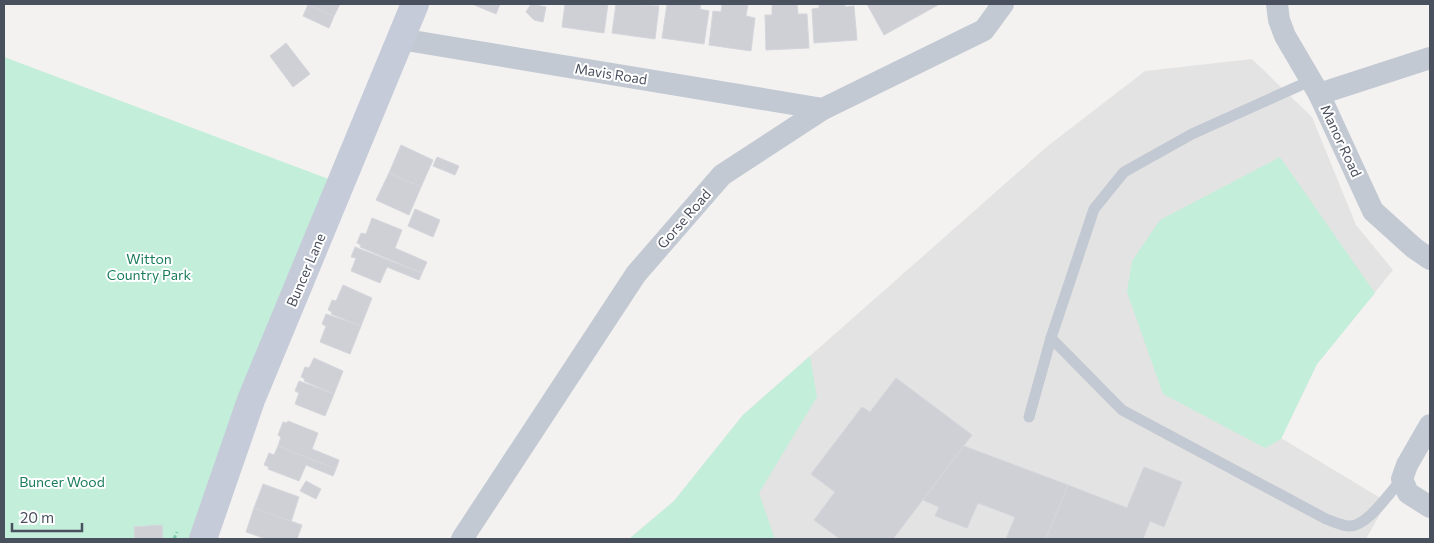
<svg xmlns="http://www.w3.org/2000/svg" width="1434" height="543" viewBox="0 0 1434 543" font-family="Commissioner,sans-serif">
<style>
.education{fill:#e4e3e3}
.green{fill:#c3eeda}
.building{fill:#ced0d5;stroke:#d5d6dc}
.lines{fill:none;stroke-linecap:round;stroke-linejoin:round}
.path{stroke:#7ccab0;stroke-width:3;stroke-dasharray:4 2.5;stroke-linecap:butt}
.service{stroke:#c3c9d2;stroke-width:11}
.minor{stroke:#c3c9d2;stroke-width:22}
.secondary{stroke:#c5cbd8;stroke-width:28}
.labels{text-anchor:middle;stroke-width:4;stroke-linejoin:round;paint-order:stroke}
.street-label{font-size:14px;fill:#4a515e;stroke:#fff}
.park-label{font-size:14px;fill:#1c7d5c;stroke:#fff}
</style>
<rect width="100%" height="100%" fill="#f3f2f1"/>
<polygon class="education" points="1252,59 1312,117 1356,225 1393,270 1317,364 1281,438 1387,502 1366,539 629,539 674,501 743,415 1049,145 1145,71"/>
<g class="green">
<polygon points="4,57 342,184 203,539 4,539"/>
<polygon points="1280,157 1375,293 1317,364 1281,439 1265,448 1163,394 1127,292 1132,261 1160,220"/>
<polygon points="810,356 817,397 759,493 775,539 629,539 674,501 743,415"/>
</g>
<g class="building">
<polygon points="306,4 340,4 334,16"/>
<polygon points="472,4 500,4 496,14"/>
<polygon points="531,4 546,7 543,22 534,20 526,12"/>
<polygon points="565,4 608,4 604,33 562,27"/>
<polygon points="616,4 659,6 655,39 612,33"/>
<polygon points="667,4 701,4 700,9 709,11 704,44 662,38"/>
<polygon points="722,4 748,4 746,16 755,18 751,51 709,45 713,11 721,12"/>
<polygon points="772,4 797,4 798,14 807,14 809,48 766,50 765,15 772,15"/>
<polygon points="819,4 845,4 845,7 854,6 857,40 814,43 812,9 819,8"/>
<polygon points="867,4 937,4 938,5 884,35"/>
<polygon points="308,5 334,16 329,28 303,16"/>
<polygon points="286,43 310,74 293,87 270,56"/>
<polygon points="401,145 433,160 421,187 389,173"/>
<polygon points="437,157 459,166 455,175 433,166"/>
<polygon points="389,173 421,187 409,215 376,200"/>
<polygon points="415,209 440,220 433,237 408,226"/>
<polygon points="372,218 402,230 395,248 427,262 422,273 360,247 361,245 357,243 361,233 366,234"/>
<polygon points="355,247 422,273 419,280 387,267 380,283 351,271 356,258 351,257"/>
<polygon points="343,285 372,298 361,326 331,314 332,312 328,310 332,300 336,301"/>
<polygon points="326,314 361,326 350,354 320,342 326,326 322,324"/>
<polygon points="314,358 343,371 334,394 304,381 305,379 301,377 305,367 309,368"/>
<polygon points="896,378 972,435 893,539 840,539 814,520 835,492 811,474 862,407 870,412"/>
<polygon points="299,381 334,394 325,416 295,404 299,393 295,391"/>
<polygon points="288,421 318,433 312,449 339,460 336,469 278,446 281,437 278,435 283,422 287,423"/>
<polygon points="278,446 336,469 333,476 306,465 299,481 268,469 269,467 264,465 269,453 274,455"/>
<polygon points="964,446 1068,485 1046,539 1006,539 1015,517 978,503 967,528 935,516 939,507 923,500"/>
<polygon points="1144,467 1182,482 1164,527 1150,521 1143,539 1046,539 1068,485 1127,508"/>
<polygon points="306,481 321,489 316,499 300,491"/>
<polygon points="263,484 299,497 291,522 254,508"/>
<polygon points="254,508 302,525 297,539 266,539 246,532"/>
<polygon points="162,525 163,539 135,539 134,527"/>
</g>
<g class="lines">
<polyline class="path" points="174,539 177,532"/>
<g class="service">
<path d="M1051,338L1122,410L1326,519C1333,521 1342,526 1349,526C1367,527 1390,492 1402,479"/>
<polyline points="1029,417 1051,338 1094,209 1124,172 1192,134 1312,80"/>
</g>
<g class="minor">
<polyline points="1277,4 1279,20 1285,36 1319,94 1373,211 1414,248 1430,259"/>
<polyline points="400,39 823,109"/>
<polyline points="1319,94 1430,58"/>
<polyline points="1430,425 1407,465 1402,479 1408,493 1430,507"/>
<polyline points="462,539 636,274 722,175 823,109 984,30 1003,4"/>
</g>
<polyline class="secondary" points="203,539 251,400 415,4"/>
</g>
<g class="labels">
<g class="street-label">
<text transform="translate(611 74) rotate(9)" y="5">Mavis Road</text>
<text transform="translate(1341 141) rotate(65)" y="5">Manor Road</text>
<text transform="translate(684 219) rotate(-49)" y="5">Gorse Road</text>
<text transform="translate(306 270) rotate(-67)" y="5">Buncer Lane</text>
</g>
<g class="park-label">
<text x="149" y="264">Witton<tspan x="149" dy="16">Country Park</tspan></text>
<text x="62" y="487">Buncer Wood</text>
</g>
</g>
<rect width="1434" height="543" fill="none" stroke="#4a515e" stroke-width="10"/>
<path d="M12 523v8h70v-8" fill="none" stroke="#4a515e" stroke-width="2.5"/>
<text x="20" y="523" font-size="15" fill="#4a515e" stroke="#ffffff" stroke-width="4" paint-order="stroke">20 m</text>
</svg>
